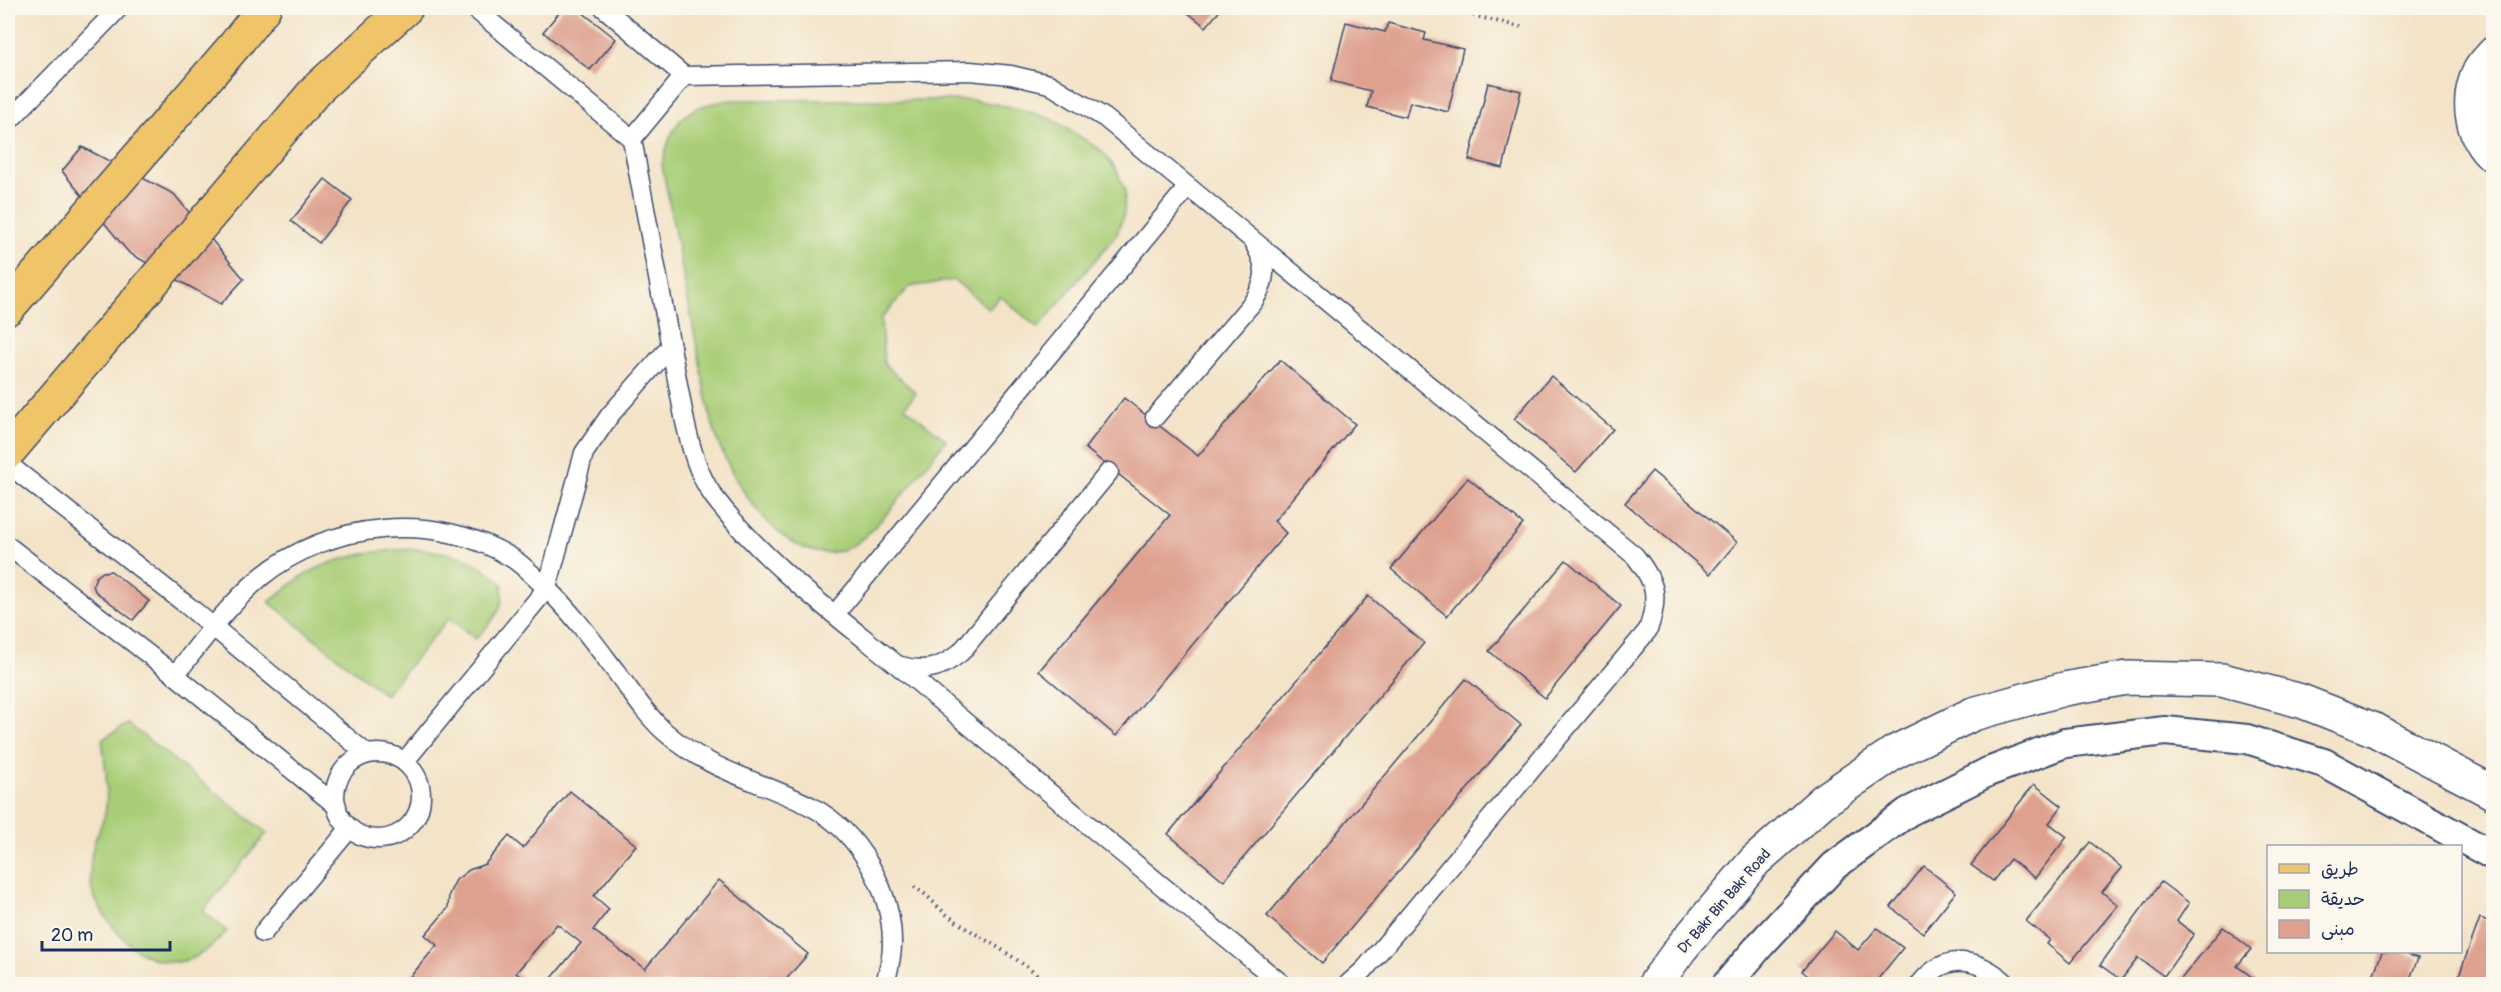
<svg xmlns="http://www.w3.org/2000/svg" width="2501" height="992" viewBox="0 0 2501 992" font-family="Pangolin,'Playpen Sans Arabic',sans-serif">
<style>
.green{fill:#a8cd76;stroke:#627e6a;stroke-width:1.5}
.building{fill:#dea190}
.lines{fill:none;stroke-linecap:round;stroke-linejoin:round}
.service-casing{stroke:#3b4a6e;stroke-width:21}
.pedestrian-casing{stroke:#3b4a6e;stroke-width:32}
.minor-casing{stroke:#3b4a6e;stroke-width:36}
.tertiary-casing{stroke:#3b4a6e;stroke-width:36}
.primary-casing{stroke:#3b4a6e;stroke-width:36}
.path{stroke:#3b4a6e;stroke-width:4;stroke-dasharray:1.5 4.5;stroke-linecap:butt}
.service{stroke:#fff;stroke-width:18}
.pedestrian{stroke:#fff;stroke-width:28}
.minor{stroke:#fff;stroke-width:33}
.tertiary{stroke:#fff;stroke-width:33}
.primary{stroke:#f0c469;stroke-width:33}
.labels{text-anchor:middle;stroke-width:5;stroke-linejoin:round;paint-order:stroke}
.street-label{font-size:15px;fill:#1b2f5e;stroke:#fbf7ec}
</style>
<rect width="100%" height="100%" fill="#fbf7ec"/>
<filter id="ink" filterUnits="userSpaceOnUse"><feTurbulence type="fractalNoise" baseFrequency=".0167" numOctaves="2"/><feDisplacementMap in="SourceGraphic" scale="12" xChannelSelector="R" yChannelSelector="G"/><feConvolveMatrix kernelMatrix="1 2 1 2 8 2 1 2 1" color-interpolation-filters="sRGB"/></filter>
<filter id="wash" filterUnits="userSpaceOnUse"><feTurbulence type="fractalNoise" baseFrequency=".008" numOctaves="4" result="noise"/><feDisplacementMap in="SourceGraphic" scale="24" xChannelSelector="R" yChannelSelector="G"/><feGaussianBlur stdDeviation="1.35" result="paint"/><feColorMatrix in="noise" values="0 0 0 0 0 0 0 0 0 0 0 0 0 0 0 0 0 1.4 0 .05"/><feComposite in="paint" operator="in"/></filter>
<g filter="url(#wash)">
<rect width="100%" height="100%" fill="#f3e3c7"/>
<g class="green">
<path d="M732,100H973L1016,108L1052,119L1101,150L1116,169L1125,190L1124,213L1117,234L1038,328L1000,296L989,309L954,280L909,287L881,319L884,364L916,393L905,407L946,440C925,466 875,536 848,548C791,572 740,495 721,449C716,438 713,426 710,415L662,165C673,118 685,106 732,100Z"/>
<path d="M419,549C454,553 477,557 502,584C506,611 492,620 476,639L449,618L385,695L269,602C281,593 293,582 306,574C341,554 380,550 419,549Z"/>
<path d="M128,724L267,833L203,911L227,931C207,953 186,969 155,959C128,950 104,920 93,894C89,882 90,860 93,848C96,834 104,822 106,808C108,785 105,763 102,739Z"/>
</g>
<g id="blocks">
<g class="building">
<polygon points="563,8 577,8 616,39 590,70 543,32"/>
<polygon points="1182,8 1222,8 1206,27"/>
<polygon points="1346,22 1385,32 1388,23 1426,33 1424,40 1463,49 1448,112 1410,102 1406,117 1367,107 1371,91 1331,81"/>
<polygon points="1488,83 1521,91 1503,168 1469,160"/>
<polygon points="82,147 174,194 244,279 221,304 129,253 62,171"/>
<polygon points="325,179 352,200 319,243 291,221"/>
<polygon points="1280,360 1355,424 1274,521 1286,533 1116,736 1039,671 1170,515 1085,448 1124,398 1198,456"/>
<polygon points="1551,376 1613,429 1576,472 1514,419"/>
<polygon points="1652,471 1737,542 1710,574 1625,503"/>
<polygon points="1468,478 1523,524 1447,616 1391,569"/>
<polygon points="1566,560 1621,606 1545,698 1489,651"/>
<polygon points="111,571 149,601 133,620 95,591 93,585 96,577 103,572"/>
<polygon points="1368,596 1424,643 1224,881 1168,834"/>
<polygon points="1466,679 1521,725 1322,963 1267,916"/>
<polygon points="2034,784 2062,806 2049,823 2067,837 2035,878 2010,859 1993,881 1971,865"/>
<polygon points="570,791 636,845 594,896 609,909 593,930 645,969 719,880 808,954 782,984 547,984 581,943 557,924 516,973 530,984 404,984 437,945 425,935 448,908 449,894 456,880 469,870 485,864 509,836 523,848"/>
<polygon points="2090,842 2122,868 2102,892 2118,905 2070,963 2047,944 2050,940 2026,921"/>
<polygon points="1924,866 1956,892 1923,933 1891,907"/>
<polygon points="2161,882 2189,903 2177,921 2194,934 2164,976 2138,958 2121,980 2100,965"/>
<polygon points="2480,918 2494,923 2494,984 2456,984"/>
<polygon points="2223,927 2251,949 2237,966 2256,980 2253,984 2177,984"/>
<polygon points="1877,928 1903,948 1874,984 1818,984 1802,971 1835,931 1858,950"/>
<polygon points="2382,952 2399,952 2418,958 2410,979 2426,984 2370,984"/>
</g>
</g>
</g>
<g filter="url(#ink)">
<use href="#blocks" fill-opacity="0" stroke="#3b4a6e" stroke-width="1.5"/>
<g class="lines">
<defs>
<g id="service">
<path d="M474,8L632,139L685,422C691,448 698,475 714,497C768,568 844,621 912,677C1034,781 1158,883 1282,984"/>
<path d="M604,8L684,76L970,71L1011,75L1049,84L1105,118L1635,556C1657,584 1659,597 1648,630L1364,970L1348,984"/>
<polyline points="8,122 119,8"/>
<polyline points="632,139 684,76"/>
<path d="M1155,417L1253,302C1266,282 1268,268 1256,247"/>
<polyline points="8,464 188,606 367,754"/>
<polyline points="8,546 175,675 337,806"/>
<polyline points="835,614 1187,188"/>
<path d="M901,666C925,673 942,668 961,652L1109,472"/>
<path d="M175,675C202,641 228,605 261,577C329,521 437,511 512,558C524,566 536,578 546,588C573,613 595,644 617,673C632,693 646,715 665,732C712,773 760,780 812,807C859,832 893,892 892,945C892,958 888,972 885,984"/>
<circle cx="378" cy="796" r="43"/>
<polyline points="405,761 547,588 584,453 610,415 671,346"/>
<polyline points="263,933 350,828"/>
<path d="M1920,984C1946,951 1979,958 2007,984"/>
</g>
<polyline id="pedestrian" points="1727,984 1761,944 1834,866 1908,812 1988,772 2065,743 2165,731 2247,739 2324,763 2494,856"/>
<path id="minor" d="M2494,53C2489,59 2482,65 2479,72C2466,99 2470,136 2494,156"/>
<polyline id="tertiary" points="1655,984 1682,947 1755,861 1823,801 1895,752 1973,714 2064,689 2127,678 2222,680 2301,701 2375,730 2494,793"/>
<g id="primary">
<polyline points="8,308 235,45 264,8"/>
<polyline points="8,452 317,89 406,8"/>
</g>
</defs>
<use href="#service" class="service-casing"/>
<use href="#pedestrian" class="pedestrian-casing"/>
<use href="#minor" class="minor-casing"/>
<use href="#tertiary" class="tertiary-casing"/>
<use href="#primary" class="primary-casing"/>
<g class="path">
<polyline points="1444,8 1524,28"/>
<path d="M914,887C928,894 937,908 950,917C982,940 1019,956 1046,984"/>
</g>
<use href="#service" class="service"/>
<use href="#pedestrian" class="pedestrian"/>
<use href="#minor" class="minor"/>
<use href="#tertiary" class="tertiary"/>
<use href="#primary" class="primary"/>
</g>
</g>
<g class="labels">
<g class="street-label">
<text transform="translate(1724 901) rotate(-49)" y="5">Dr Bakr Bin Bakr Road</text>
</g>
</g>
<rect width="2501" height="992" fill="none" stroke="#fbf7ec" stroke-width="30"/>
<rect x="2267" y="845" width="195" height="108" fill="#fbf7ec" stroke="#a1a7b3" stroke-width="1.5"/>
<rect x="2279" y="864" width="30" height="9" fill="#f0c469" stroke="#a1a7b3" stroke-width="1.5"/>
<text x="2321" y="875" font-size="18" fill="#1b2f5e">طريق</text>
<rect x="2279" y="890" width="30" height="18" fill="#a8cd76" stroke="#a1a7b3" stroke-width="1.5"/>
<text x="2321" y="905" font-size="18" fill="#1b2f5e">حديقة</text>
<rect x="2279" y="920" width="30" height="18" fill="#dea190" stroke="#a1a7b3" stroke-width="1.5"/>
<text x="2321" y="935" font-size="18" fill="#1b2f5e">مبنى</text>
<path d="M42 941v9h128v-9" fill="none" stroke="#1b2f5e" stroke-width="3"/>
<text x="51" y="941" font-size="18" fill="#1b2f5e" stroke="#fbf7ec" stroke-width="4.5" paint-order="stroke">20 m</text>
</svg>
